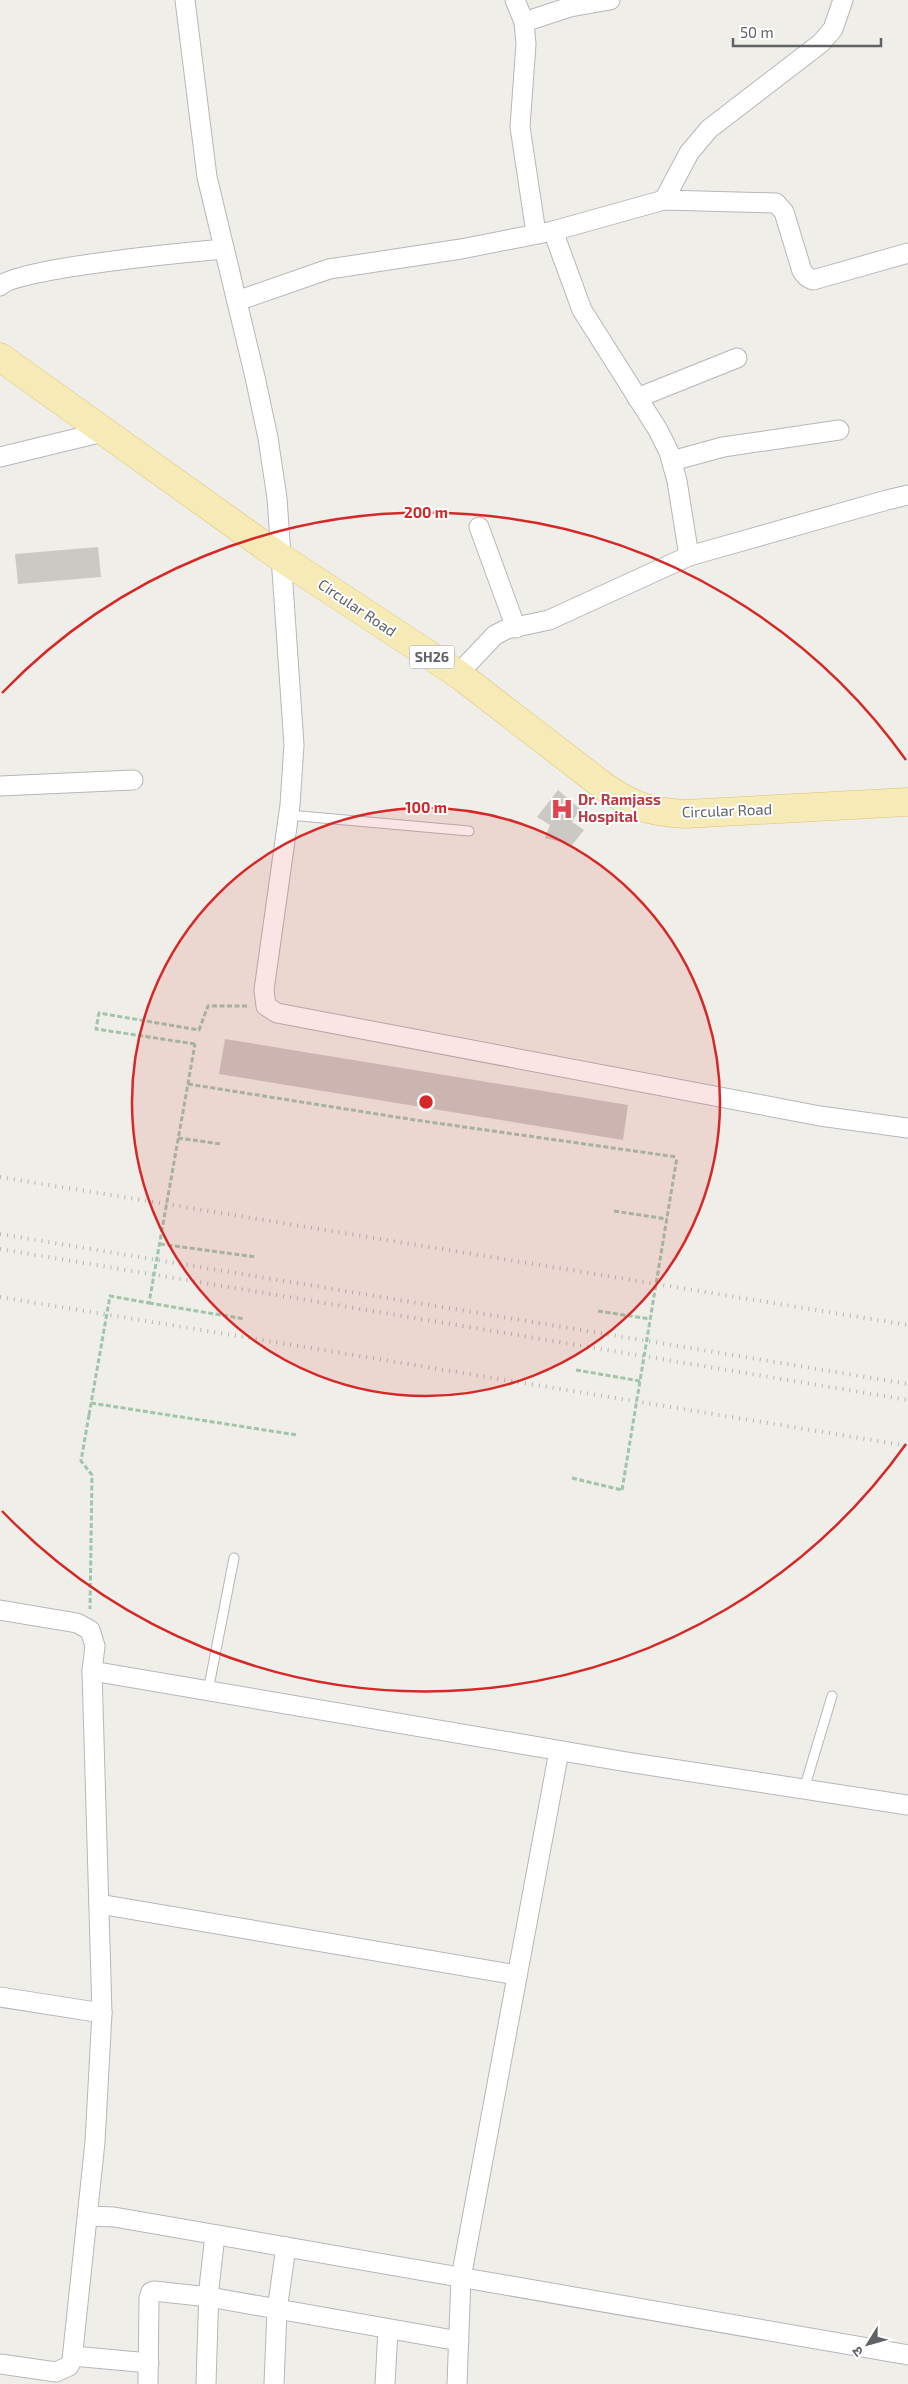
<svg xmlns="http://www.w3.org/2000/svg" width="908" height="2384" viewBox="0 0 908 2384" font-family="'Exo 2','Noto Sans Devanagari',sans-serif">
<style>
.building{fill:#cbc9c4}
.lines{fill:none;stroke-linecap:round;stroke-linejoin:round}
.lane-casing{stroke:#b5b7bb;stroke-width:11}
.street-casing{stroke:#b5b7bb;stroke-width:21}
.primary-casing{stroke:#e1c06f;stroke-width:29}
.path{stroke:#a2c4ab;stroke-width:3;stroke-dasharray:5 2.5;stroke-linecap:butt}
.lane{stroke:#fff;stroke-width:9}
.street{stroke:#fff;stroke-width:19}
.primary{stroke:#f6ebb7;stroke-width:28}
.rail{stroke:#b5b6b6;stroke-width:4;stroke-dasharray:1 6;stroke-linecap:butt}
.path-bridge{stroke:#a2c4ab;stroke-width:3;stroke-dasharray:5 2.5;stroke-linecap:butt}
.ring{fill:none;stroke:#d62828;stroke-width:2.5}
.labels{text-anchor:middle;stroke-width:4;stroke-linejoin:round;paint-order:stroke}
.shield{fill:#fff;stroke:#8f9194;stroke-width:1}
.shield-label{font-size:14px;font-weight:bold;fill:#5f6266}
.street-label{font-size:15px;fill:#5f6266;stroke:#fff}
.health-label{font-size:15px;font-weight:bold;fill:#be3a42;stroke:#fff;text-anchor:start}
.centre{fill:#d62828;stroke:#fff;stroke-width:2.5}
.ring-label{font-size:15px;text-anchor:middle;font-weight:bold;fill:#d62828;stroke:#fff;stroke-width:4;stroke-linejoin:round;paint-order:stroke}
</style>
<rect width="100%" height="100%" fill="#efeee8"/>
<g class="building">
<polygon points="98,547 101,577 18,584 15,554"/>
<polygon points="558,790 580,809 572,822 584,830 572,845 545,838 550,825 537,817"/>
<polygon points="225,1039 628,1105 623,1140 219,1074"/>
</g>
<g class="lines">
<defs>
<g id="lane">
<polyline points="289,815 469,831"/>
<polyline points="208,1691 234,1558"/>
<polyline points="804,1789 832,1696"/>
</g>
<g id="street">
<polyline points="185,0 207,177 255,377 268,438 277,498 294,745 290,805 264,990 266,1006 277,1013 820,1116 908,1128"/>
<polyline points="515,0 524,22 526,44 520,127 536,233"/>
<polyline points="524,22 570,7 610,0"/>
<polyline points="664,200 689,153 709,129 821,43 833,29 843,0"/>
<polyline points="553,231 582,310 658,430 669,452 677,481 689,556"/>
<path d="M0,286C17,268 190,252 224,249"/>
<polyline points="237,301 329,269 461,249 553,231 664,200 776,203 784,212 802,271 807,277 813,280 908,253"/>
<polyline points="637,398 737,358"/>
<polyline points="0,457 103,432"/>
<polyline points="672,461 723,447 839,430"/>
<polyline points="479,527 516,628"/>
<polyline points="458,674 495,635 507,629 549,620 689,556 887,500 908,495"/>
<polyline points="0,786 133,780"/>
<polyline points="0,1610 77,1623 90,1630 95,1646 92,1671 102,2013 95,2142 72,2360 69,2366 56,2372 0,2364"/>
<polyline points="92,1671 627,1762 908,1805"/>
<polyline points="99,1904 517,1975"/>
<polyline points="0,1997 102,2013"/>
<polyline points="88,2216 114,2217 908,2355"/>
<polyline points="73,2356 149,2363"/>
<polyline points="148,2384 149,2298 151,2292 154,2291 209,2297 459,2341"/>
<polyline points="206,2384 209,2288 215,2235"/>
<polyline points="274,2384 277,2310 286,2247"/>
<polyline points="385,2384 388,2330"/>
<polyline points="457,2384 461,2278 559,1751"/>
</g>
<path id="primary" d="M0,357L280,557L458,674L606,788C635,807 651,812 685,814L908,802"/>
</defs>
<use href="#lane" class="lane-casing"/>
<use href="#street" class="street-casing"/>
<use href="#primary" class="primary-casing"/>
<g class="path">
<polyline points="195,1044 96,1029 99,1013 199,1030 208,1006 247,1006"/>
<polyline points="188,1084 415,1120 677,1157"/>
<polyline points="178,1138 221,1144"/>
<polyline points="614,1211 667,1219"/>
<polyline points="160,1244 256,1257"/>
<polyline points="149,1303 245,1319"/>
<polyline points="598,1311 650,1319"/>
<polyline points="576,1370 640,1381"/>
<polyline points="91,1403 297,1435"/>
<polyline points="89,1415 81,1461 92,1475 90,1609"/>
<polyline points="572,1478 622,1490"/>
</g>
<use href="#lane" class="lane"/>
<use href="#street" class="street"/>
<use href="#primary" class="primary"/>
<g class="rail">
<polyline points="0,1177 908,1325"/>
<polyline points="0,1234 908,1384"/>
<polyline points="0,1249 908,1400"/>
<polyline points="0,1297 908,1446"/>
</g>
<g class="path-bridge">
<polyline points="89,1415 110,1296 149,1303 195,1044"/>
<polyline points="622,1490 677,1157"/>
</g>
</g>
<circle cx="426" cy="1102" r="294" fill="#d62828" fill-opacity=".12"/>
<g class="ring">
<circle cx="426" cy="1102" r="294"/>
<path d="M906 1444A589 589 0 0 1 2 1511M2 693A589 589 0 0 1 906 760"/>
</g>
<defs>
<symbol id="hospital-bare" viewBox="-9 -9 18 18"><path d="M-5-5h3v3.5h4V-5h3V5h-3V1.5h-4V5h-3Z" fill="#e0444e" stroke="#fff" stroke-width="2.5" paint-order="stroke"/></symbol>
</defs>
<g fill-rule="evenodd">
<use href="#hospital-bare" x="546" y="793" width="32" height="32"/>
</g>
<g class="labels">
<rect class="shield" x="409.5" y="645.5" width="45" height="23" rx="4"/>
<g class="shield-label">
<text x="432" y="662">SH26</text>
</g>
<g class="street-label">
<text transform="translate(357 608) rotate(34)" y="5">Circular Road</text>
<text transform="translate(727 811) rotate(-2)" y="5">Circular Road</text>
</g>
<g class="health-label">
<text x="578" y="805">Dr. Ramjass<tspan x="578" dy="17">Hospital</tspan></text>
</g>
</g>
<circle cx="426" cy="1102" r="8" class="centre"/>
<g class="ring-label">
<text x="426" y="518">200 m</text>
<text x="426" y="813">100 m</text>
</g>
<g transform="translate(868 2344) rotate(233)" stroke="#ffffff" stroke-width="4" paint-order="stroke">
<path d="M0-4L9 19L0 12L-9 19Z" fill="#5f6266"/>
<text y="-8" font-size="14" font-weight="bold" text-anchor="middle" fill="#5f6266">उ</text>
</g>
<path d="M733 38v8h148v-8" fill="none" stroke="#5f6266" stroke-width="2.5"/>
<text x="740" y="38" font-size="15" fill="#5f6266" stroke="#ffffff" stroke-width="4" paint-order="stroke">50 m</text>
</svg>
